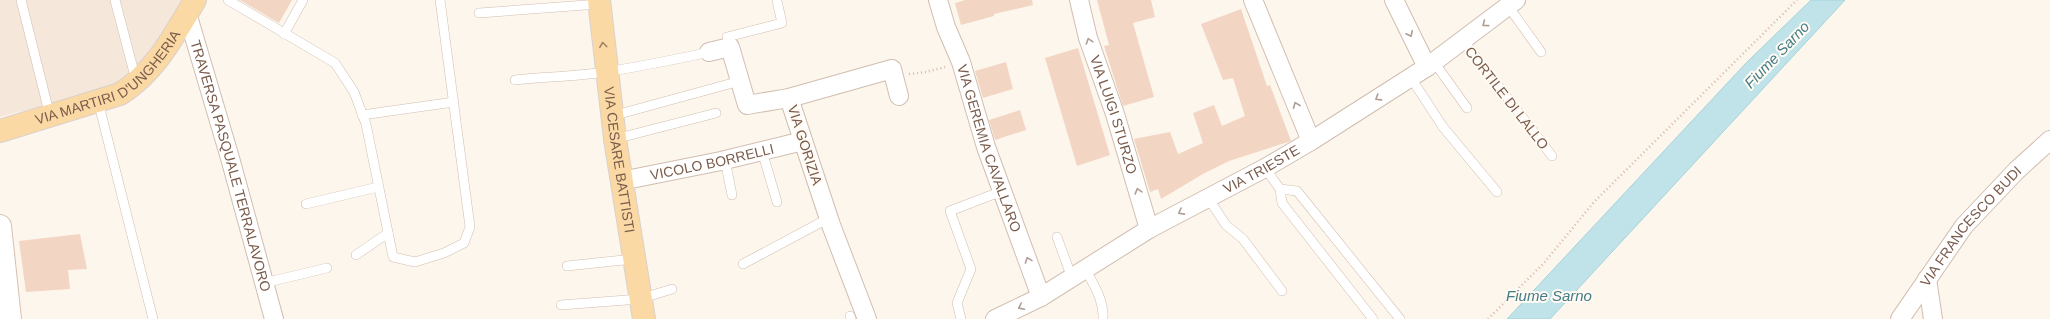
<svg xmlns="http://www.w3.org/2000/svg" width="2050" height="319" viewBox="0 0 2050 319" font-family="Arial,sans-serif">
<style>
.residential{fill:#f5e8da}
.water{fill:#bfe3e8;stroke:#a5d3da}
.building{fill:#f3d5c3}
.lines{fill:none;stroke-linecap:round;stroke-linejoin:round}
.lane-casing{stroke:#d1beb0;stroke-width:10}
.street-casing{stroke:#d1beb0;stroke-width:20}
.secondary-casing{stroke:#d6c0b0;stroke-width:24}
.primary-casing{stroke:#dad1cd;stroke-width:24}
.path{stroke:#d9b8a5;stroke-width:2.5;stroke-dasharray:1 3;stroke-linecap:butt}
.lane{stroke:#fff;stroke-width:9}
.street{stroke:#fff;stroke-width:18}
.secondary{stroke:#fff;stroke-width:22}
.primary{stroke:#fbd9a5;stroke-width:22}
.oneway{stroke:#af9d94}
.oneway2{stroke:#a18267}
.labels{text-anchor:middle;stroke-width:4;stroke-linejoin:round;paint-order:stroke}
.street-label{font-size:14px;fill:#7a5c4d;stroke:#fffaf3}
.water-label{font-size:15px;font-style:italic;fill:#437c86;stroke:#fffaf3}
</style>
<rect width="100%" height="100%" fill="#fdf6ec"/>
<polygon class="residential" points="0,0 187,0 159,46 123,85 0,117"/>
<polygon class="water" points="1811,0 1845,0 1550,319 1507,319 1747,62"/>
<g class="building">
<polygon points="240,0 292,0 279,23"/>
<polygon points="965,0 1032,0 1033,5 994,14 994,16 961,25 955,3"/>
<polygon points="1097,0 1151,0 1155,17 1133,23 1154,97 1123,106 1104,46 1109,45"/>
<polygon points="1241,9 1267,86 1270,85 1291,141 1229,161 1203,174 1161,199 1158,189 1150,192 1134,139 1170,132 1178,154 1203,143 1193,113 1214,105 1222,126 1245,116 1233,78 1223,80 1201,24"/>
<polygon points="1078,48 1110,155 1077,166 1045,58"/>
<polygon points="1006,62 1013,89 983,98 975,71"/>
<polygon points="1020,110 1026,130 995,140 989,120"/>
<polygon points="80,234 87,269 68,270 70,289 26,292 19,241"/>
</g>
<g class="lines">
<defs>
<g id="lane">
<polyline points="21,0 50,116"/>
<polyline points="115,0 136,80"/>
<polyline points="228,0 335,63 354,92 366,124 393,257 415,262 444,253 464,243 470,227 440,0"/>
<polyline points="1508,6 1541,52"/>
<polyline points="479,13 599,4"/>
<polyline points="284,34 303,0"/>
<polyline points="1463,40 1552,156"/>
<polyline points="730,47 727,37 782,23 777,1"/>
<polyline points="1434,62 1467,108"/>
<polyline points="1411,78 1443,127 1497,192"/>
<path d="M515,80C546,77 577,76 607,72C641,66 675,60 709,52"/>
<polyline points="98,101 153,319"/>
<polyline points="362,115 454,102"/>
<polyline points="612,116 740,81"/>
<polyline points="615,139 716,113"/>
<polyline points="762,151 777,202"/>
<polyline points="725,160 732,195"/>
<polyline points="1265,168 1280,189 1282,203 1373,319"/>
<polyline points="1280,189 1297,191 1400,319"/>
<polyline points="1208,198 1226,225 1243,239 1282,291"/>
<polyline points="306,204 378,187"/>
<polyline points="1057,237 1072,278"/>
<polyline points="356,255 388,233"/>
<polyline points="743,264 829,218"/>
<polyline points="567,266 633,259"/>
<path d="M1086,270C1094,286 1104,300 1103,319"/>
<polyline points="264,283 327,268"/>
<polyline points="561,305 640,299 672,289"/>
<polyline points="850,316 851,319"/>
<polyline points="961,319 957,303 971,269 950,211 1002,191"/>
</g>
<g id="street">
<path id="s1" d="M938,0L946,27L961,62L986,147L1041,297"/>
<path id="s2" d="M1079,0L1088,38L1115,114L1149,229"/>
<polyline points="1253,0 1311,141"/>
<polyline points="1394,0 1427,67"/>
<path id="s3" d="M187,13L230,158L274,319"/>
<polyline points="709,52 730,47 747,105 789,98"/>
<path id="s4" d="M621,181L721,161L803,141"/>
<polyline points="1927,279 1933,319"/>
<polyline points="867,319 831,225 789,98 892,69 899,96"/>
<path id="s5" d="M995,319L1041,297L1149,229L1265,168L1311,141L1427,67L1516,0"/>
<path id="s6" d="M1900,319L1964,226L2016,171L2050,140"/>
</g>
<polyline id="secondary" points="0,226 10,319"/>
<g id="primary">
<path id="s7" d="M599,0L615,139L644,319"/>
<path id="s8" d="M0,131L120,94C155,72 174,36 195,0"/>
</g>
</defs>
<use href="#lane" class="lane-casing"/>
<use href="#street" class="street-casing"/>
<use href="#secondary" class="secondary-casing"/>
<use href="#primary" class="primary-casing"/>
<g class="path">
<polyline points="909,74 926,72 945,67"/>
<polyline points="1488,319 1544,263 1594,202 1797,0"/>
</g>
<use href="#lane" class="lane"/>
<use href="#street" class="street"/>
<use href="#secondary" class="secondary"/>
<use href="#primary" class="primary"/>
</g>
<defs><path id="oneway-chevron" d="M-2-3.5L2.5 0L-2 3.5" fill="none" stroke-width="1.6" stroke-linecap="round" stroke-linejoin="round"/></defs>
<g class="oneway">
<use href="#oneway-chevron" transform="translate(1485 24) rotate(143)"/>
<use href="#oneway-chevron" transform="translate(1410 34) rotate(64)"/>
<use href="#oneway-chevron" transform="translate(1089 41) rotate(-108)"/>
<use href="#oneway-chevron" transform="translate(1378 98) rotate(148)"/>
<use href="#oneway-chevron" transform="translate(1296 105) rotate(-112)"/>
<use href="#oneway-chevron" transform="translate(1138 191) rotate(-106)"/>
<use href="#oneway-chevron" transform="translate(1181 212) rotate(152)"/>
<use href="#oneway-chevron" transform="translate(1028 260) rotate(-110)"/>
<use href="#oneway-chevron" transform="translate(1021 307) rotate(154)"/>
</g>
<use class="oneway2" href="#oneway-chevron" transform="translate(603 45) rotate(-97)"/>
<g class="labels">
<g class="street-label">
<text dy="5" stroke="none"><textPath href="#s8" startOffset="124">VIA MARTIRI D'UNGHERIA</textPath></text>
<text transform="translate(1507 98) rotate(52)" y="5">CORTILE DI LALLO</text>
<text dy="5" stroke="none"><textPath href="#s2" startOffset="120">VIA LUIGI STURZO</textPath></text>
<text transform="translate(805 145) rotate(72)" y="5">VIA GORIZIA</text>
<text dy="5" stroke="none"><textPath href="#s1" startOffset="157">VIA GEREMIA CAVALLARO</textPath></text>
<text dy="5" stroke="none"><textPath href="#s7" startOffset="161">VIA CESARE BATTISTI</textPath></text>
<text dy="5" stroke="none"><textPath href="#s4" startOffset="93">VICOLO BORRELLI</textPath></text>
<text dy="5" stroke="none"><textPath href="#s3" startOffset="159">TRAVERSA PASQUALE TERRALAVORO</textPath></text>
<text dy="5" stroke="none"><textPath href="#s5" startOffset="306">VIA TRIESTE</textPath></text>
<text dy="5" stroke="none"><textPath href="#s6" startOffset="117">VIA FRANCESCO BUDI</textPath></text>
</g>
<g class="water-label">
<text transform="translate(1777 55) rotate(-46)" y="5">Fiume Sarno</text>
<text x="1549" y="301">Fiume Sarno</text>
</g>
</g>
</svg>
